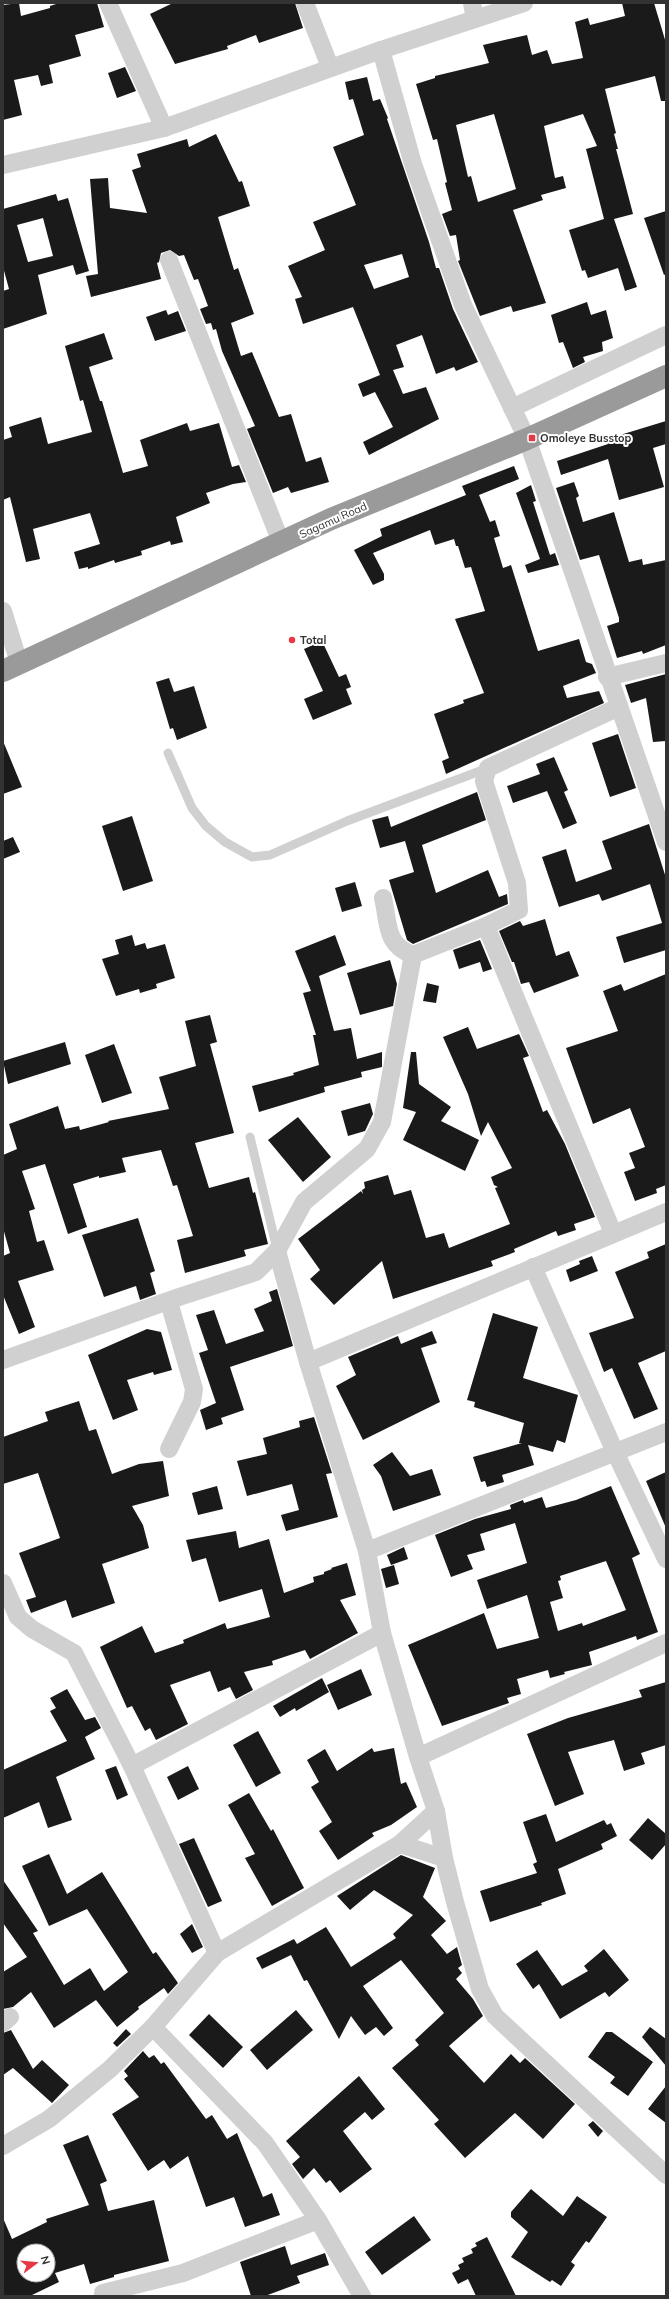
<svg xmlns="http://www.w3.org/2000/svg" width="669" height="2299" viewBox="0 0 669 2299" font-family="Mulish,sans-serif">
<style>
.building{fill:#1a1a1a;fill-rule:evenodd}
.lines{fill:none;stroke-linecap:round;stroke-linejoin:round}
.lane{stroke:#d0d0d0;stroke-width:9}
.street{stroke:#d0d0d0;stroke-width:18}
.highway{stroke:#9a9a9a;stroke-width:22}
.poi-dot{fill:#e63946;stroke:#fff;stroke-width:1.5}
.labels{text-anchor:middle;stroke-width:4;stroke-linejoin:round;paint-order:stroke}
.poi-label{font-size:11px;font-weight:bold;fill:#333;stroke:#fff;text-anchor:start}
.street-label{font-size:11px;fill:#333;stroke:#fff}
</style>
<rect width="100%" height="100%" fill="#fff"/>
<g class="building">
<polygon points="19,3 21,16 50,8 50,6 59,3 97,3 104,27 75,35 81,56 49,65 53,83 41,86 38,75 14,80 22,115 3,120 3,5"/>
<polygon points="173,3 295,3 303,28 259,43 256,35 227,46 228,49 175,64 150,14"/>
<path d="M622,3H654L666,43V101H661L655,76L605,89L616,133L614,134L618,149H616L633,214L614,219L637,287L625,291L618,268L588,278L585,270L582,271L569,230L604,219L586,149L597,146L583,114L544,126L555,178L563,176L566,188L541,195L543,200L513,210L546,303L513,312L511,306L480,316L458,261L460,260L456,235L450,236L442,214L452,210L445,183L447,182L437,139L433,140L416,84L435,78V76L489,63L483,45L527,35L532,55L547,50L552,64L583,58L575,22L588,18L590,25L625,16ZM494,114L516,189L478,202L471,176L468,177L456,125Z"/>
<polygon points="125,67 136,91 117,98 108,73"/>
<path d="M367,77L373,101L380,99L388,118L387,119L429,242L436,268H439L453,309L478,362L456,371L454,367L436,374L422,335L396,345L404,367L393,370L403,394L426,387L439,419L369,455L363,442L393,427L375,392L363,397L358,384L380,375L353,307L303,324L295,299L302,297L288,266L325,250L313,222L356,205L333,147L364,135L353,99L349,100L345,82ZM402,254L409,277L374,289L364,265Z"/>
<polygon points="216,134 239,182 242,181 250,206 218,217 234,270 238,268 254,314 231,323 241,356 252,352 279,417 291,414 306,462 321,457 329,482 291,493 288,487 273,493 247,429 255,426 222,351 216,329 213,330 211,323 206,324 200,309 208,306 198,279 194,280 184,255 179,256 170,250 161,253 159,262 157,263 161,279 91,297 86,276 98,274 90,179 108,178 110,208 147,213 132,170 141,167 137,154 187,139 189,147"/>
<path d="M56,194L58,201L68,198L89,271L76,275L73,265L38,275L47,314L3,329V291L9,289L3,267V209ZM43,218L53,256L28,262L17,225Z"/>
<polygon points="666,211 666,274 664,275 644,218"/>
<polygon points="587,302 591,315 606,310 613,338 602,342 603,351 583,357 585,362 573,368 563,342 559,343 551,315"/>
<polygon points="166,310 168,315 178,311 186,331 155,341 146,317"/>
<polygon points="104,333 113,359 89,367 100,401 102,401 123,473 148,466 140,440 187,423 190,431 219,423 232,467 239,465 246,482 233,484 206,493 210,503 176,517 183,542 171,545 170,541 141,551 142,555 115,563 114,560 88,569 88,567 79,569 74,552 100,544 90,513 33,529 40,559 26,562 10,497 3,500 3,440 12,437 9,427 41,417 48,444 92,432 83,400 80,401 65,346"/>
<polygon points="666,421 666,444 653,448 664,487 619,500 608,459 561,475 557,461 608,444 607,439"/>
<polygon points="514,466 519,479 479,495 490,522 495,520 500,536 494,538 503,568 511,565 538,651 579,639 586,662 592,664 596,673 563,686 567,698 599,691 604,703 446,774 442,761 449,758 434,714 464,703 463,700 484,693 455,619 485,611 471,567 465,568 458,546 456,546 454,539 435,545 430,530 373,553 384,574 384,580 373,585 354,550 382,536 380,529 466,495 462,486"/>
<polygon points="574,482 579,496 576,498 583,522 614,512 629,562 642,559 643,565 666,560 666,645 643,654 642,651 617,658 607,626 619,622 619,618 599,555 580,560 556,488"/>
<polygon points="531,485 536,501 533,502 550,555 555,553 559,565 528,573 525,565 540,559 516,493"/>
<polygon points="322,641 339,677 346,674 351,687 346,689 352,704 313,720 304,699 323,691 304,649"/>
<polygon points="666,674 666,741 653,742 646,698 631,703 625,685"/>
<polygon points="169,678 174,692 194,686 207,728 177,740 173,728 170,729 156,682"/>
<polygon points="618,734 636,788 610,797 592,743"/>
<polygon points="3,741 22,787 3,794"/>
<polygon points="554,757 568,790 564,792 577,823 563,829 547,791 513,803 507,786 540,774 536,764"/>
<polygon points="477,792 486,820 422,845 436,893 488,870 499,897 507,894 508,904 413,944 407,940 389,880 414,872 405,841 380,848 372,820 388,816 391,827"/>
<polygon points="132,816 153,881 123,891 102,826"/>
<polygon points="649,824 666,878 666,950 624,963 616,937 662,923 650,884 602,901 599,894 559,907 542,857 566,849 576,882 612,869 602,841"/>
<polygon points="13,837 20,852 3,859 3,841"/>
<polygon points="355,882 362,906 342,912 335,888"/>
<polygon points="545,919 556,956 569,951 579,976 534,993 529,982 521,984 514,962 512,962 499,931 520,921 523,926"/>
<polygon points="132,935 135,946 145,943 147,949 165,944 175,978 156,984 157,988 140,993 139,989 116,996 102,959 119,954 115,940"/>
<polygon points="335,935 346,965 319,976 334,1031 351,1028 357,1059 382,1052 382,1067 361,1072 362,1077 324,1087 325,1092 259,1112 252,1086 294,1075 293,1073 319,1065 313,1035 316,1035 303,993 311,991 295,951"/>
<polygon points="480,940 492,969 483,972 480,962 459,969 453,950"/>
<polygon points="390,960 397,984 393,1006 360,1015 347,973"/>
<polygon points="666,974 666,1185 656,1189 657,1193 635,1201 624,1172 635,1168 629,1153 645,1147 630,1108 593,1124 566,1048 618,1031 603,991 621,984 624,991"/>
<polygon points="427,983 439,986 436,1003 423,1001"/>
<polygon points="210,1015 217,1042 210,1044 234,1133 195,1143 209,1188 249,1177 253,1193 255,1192 268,1244 244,1250 246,1256 185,1273 177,1240 193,1236 177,1185 173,1186 161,1150 122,1158 126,1172 99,1178 99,1176 73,1184 87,1227 68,1234 45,1164 22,1171 35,1209 29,1211 37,1242 44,1240 54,1270 18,1281 35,1327 19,1334 3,1295 3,1256 10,1253 3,1228 3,1155 17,1149 9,1124 58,1106 65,1129 79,1126 80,1130 109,1122 108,1121 169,1109 159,1077 196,1066 185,1021"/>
<polygon points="468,1027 477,1049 519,1034 529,1056 523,1058 543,1112 547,1110 565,1144 595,1217 574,1224 576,1230 558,1236 556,1231 514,1249 515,1252 491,1261 493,1266 393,1299 382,1261 334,1305 310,1279 320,1270 298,1239 361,1191 363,1194 362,1190 365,1188 364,1182 388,1175 394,1195 411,1190 426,1238 444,1233 449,1248 510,1224 495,1188 498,1187 494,1185 491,1177 512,1168 488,1122 481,1136 468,1094 443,1037"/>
<polygon points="65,1042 71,1064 8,1084 3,1061"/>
<polygon points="114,1044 132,1093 102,1103 85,1055"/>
<polygon points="411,1052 416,1052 419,1084 451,1107 441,1121 479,1140 465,1171 403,1140 416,1112 403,1108"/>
<polygon points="370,1103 373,1114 365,1131 348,1136 341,1111"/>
<polygon points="298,1117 331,1157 303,1182 268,1140"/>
<polygon points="138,1218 155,1271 150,1273 156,1294 140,1300 136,1286 104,1297 82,1235"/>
<polygon points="666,1244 666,1351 638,1363 658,1409 634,1419 612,1368 604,1372 589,1333 634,1318 615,1272 649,1258 647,1252"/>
<polygon points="592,1256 598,1271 570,1282 566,1270 580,1264 579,1261"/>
<polygon points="277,1289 293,1346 230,1367 244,1410 221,1418 223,1424 206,1430 200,1410 216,1403 199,1353 208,1350 196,1315 214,1310 226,1344 264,1331 254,1309 272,1301 269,1292"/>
<polygon points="493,1313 538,1327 523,1378 578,1395 565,1443 557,1440 553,1452 528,1445 534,1465 502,1475 504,1482 487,1487 485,1481 481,1482 473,1457 522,1443 519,1443 524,1423 474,1407 475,1402 467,1400"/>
<polygon points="147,1329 161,1332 172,1370 154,1375 153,1372 127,1380 138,1410 113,1420 88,1355"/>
<polygon points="432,1331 437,1343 421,1348 440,1402 363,1440 336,1386 356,1375 348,1357 398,1336 401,1344"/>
<polygon points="79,1401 89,1431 96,1429 112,1474 139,1464 163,1461 169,1496 132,1506 143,1525 149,1548 102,1564 115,1603 72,1618 66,1600 31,1613 26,1600 36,1597 19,1553 60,1538 38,1473 3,1484 3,1437 48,1421 45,1412"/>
<polygon points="314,1417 332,1473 326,1474 338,1517 286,1531 281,1515 299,1510 292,1484 247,1496 237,1461 267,1454 263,1438 300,1427 299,1421"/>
<polygon points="392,1452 410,1476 432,1469 441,1495 393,1511 381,1476 373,1465"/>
<polygon points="666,1472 666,1528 646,1481"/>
<polygon points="217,1486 223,1509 198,1515 192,1493"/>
<path d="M611,1486L640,1554L632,1558L658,1632L637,1640L636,1636L589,1652L592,1665L564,1672L565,1674L550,1678L548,1670L517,1679L521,1694L507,1698L509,1703L442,1726L408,1645L484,1613L497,1649L539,1638L527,1595L487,1609L477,1580L527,1563L515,1523L480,1534L485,1550L467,1555L473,1569L451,1577L435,1535L475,1519L511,1509L510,1505L523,1500L524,1503L542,1497L546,1508L576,1500ZM606,1561L626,1610L583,1626L582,1623L558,1631L550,1602L563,1598L558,1581L561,1580L560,1576Z"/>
<polygon points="236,1531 239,1548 269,1539 284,1593 314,1582 313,1577 324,1574 324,1572 332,1569 331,1568 347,1563 356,1595 340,1600 358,1633 310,1659 305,1650 272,1661 273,1665 244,1672 253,1690 236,1699 230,1687 218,1692 210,1671 170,1685 188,1724 156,1740 150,1728 145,1731 132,1706 127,1708 100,1647 142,1626 155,1653 184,1643 183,1640 225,1623 227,1629 270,1617 262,1589 219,1602 206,1558 192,1562 186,1540"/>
<polygon points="404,1547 408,1559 391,1565 387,1555"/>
<polygon points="394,1565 399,1584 386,1588 381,1569"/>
<polygon points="361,1669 372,1695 338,1710 327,1685"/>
<polygon points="322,1678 329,1692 296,1711 295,1708 280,1717 273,1706"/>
<polygon points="666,1682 666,1745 641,1753 645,1764 624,1771 614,1740 568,1752 584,1794 555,1806 527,1734 568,1718 642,1697 639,1690"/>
<polygon points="67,1689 85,1720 95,1717 101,1728 85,1737 95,1759 56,1777 72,1820 48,1828 39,1802 3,1818 3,1770 67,1741 50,1711 56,1708 50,1698"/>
<polygon points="258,1731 281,1773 256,1787 233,1745"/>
<polygon points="372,1748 374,1752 394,1748 401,1784 406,1782 417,1807 391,1825 372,1833 374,1836 338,1860 319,1831 332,1822 311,1787 319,1782 307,1760 325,1749 337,1771"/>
<polygon points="116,1766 128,1795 117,1800 105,1770"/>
<polygon points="188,1766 199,1789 178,1800 167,1777"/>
<polygon points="249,1793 271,1831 273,1829 304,1888 272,1906 245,1858 255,1854 228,1805"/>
<polygon points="546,1814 556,1842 604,1820 607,1825 611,1823 617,1836 601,1844 603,1849 558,1869 566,1894 541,1903 542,1905 490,1922 480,1891 537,1873 533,1864 537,1862 523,1822"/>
<polygon points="648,1818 666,1834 666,1844 652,1860 629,1840"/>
<polygon points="194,1838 222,1901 208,1907 179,1844"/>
<polygon points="49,1854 67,1894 102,1872 153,1954 156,1952 178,1983 168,1994 164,1988 138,2007 139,2009 117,2027 96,2000 54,2028 31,1992 13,2007 3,2009 3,1972 27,1957 3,1923 3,1880 38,1931 33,1933 64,1985 90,1968 104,1991 128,1972 87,1909 49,1926 22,1866"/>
<polygon points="401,1855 435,1868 423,1897 446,1921 431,1935 447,1954 457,1947 462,1965 458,1968 462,1973 456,1979 473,1999 483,2016 449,2046 484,2083 511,2054 520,2063 525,2058 575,2104 543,2139 515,2113 465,2158 434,2124 439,2120 392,2068 419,2045 415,2040 444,2013 401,1960 363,1986 393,2028 384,2036 376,2027 365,2035 351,2016 339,2039 307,1980 304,1981 291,1955 262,1969 256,1958 294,1939 297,1944 326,1927 351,1967 396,1938 393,1934 413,1915 374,1890 350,1910 337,1896"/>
<polygon points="192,1924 203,1947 192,1953 180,1934"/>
<polygon points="604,1949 629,1980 609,1997 605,1992 560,2019 539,1984 533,1989 516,1964 537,1950 562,1986 588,1971 584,1966"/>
<polygon points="296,2010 313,2030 267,2070 250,2050"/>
<polygon points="209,2014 243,2047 223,2068 189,2035"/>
<polygon points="650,2027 666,2039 666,2066 642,2037"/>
<polygon points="126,2029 131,2034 117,2047 113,2043"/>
<polygon points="11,2030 33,2069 42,2060 69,2085 52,2103 13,2068 3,2075 3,2033"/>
<polygon points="606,2032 612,2032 653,2062 628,2096 610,2083 615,2077 588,2057"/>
<polygon points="143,2051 149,2058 154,2055 161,2064 164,2062 206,2119 212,2115 227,2139 237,2133 263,2197 272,2193 280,2215 245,2227 234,2197 206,2207 188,2156 170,2169 164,2160 148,2171 112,2114 139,2097 124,2079 128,2076 124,2071"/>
<polygon points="359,2076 385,2109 372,2120 365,2112 343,2131 372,2169 340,2193 330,2180 326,2183 314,2168 303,2179 292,2164 300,2157 286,2141"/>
<polygon points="666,2086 666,2123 648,2109"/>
<polygon points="593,2121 603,2131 598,2137 588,2125"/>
<path d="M88,2135L107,2181L100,2184L108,2211L154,2200L169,2261L114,2275V2277L90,2284L84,2264L55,2273L59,2282L30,2296H3V2218L12,2239L47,2222L46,2219L89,2205L63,2145ZM24,2251H48V2275H24Z"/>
<polygon points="531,2189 563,2216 577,2196 607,2217 589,2243 586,2241 571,2262 575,2265 561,2286 552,2280 550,2282 511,2257 528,2232 511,2217 511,2212"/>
<polygon points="414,2216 431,2240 382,2275 365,2252"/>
<polygon points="487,2237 516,2296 476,2296 468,2279 458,2284 452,2273 460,2269 458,2265 464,2262 462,2258 473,2253 471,2249 477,2246 475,2243"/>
<polygon points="285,2246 291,2265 325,2253 329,2265 297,2276 300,2283 265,2296 251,2296 240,2262"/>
</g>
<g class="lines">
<g class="lane">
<polyline points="168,753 192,808 206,826 225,842 252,857 270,855 347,821 488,768"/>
<polyline points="250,1137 277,1249"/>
</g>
<g class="street">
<polyline points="108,3 164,128"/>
<polyline points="305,3 330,67"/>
<polyline points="472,3 475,19"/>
<polyline points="381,50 413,164 463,305 527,439 666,842"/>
<polyline points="3,165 164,128 381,50 524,3"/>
<polyline points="169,260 281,542"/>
<polyline points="512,408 666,335"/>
<polyline points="3,611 19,663"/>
<polyline points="607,677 666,663"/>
<path d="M383,898C389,924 385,945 413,955L486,926L519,910L517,883L484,781L488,768L619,707"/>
<polyline points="486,926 613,1233"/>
<polyline points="277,1251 308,1362 367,1551 382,1633 418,1757 436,1811 444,1858 455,1902 480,1989 495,2016 666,2175"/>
<polyline points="533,1267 615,1452 666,1559"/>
<polyline points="3,1360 179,1297 256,1272 277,1251 304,1202 367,1149 382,1122 413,955"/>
<polyline points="308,1362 666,1212"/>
<polyline points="169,1449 192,1402 194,1389 169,1302"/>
<polyline points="367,1551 666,1432"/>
<polyline points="3,1583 18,1617 32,1629 74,1653 132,1766 217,1953"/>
<polyline points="418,1757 666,1643"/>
<polyline points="132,1766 382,1633"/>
<polyline points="400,1844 444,1858"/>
<polyline points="3,2023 10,2017"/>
<polyline points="153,2027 265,2143 318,2220 362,2296"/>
<polyline points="3,2146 49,2119 110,2069 153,2027 217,1953 400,1844 436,1811"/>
<polyline points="103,2293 183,2273 318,2220"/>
</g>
<polyline class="highway" points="3,671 331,519 527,439 666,376"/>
</g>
<g class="poi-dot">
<rect x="528" y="434" width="8" height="8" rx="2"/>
<circle cx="292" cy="640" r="4"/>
</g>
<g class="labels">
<g class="poi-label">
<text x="540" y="442">Omoleye Busstop</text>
<text x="300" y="644">Total</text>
</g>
<g class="street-label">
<text transform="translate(333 520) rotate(-24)" y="4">Sagamu Road</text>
</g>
</g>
<rect width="669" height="2299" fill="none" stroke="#333333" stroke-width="8"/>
<g transform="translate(36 2263) rotate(74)"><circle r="19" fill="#ffffff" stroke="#adadad"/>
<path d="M0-3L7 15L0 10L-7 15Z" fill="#e63946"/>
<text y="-6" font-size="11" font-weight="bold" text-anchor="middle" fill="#333333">N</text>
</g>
</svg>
